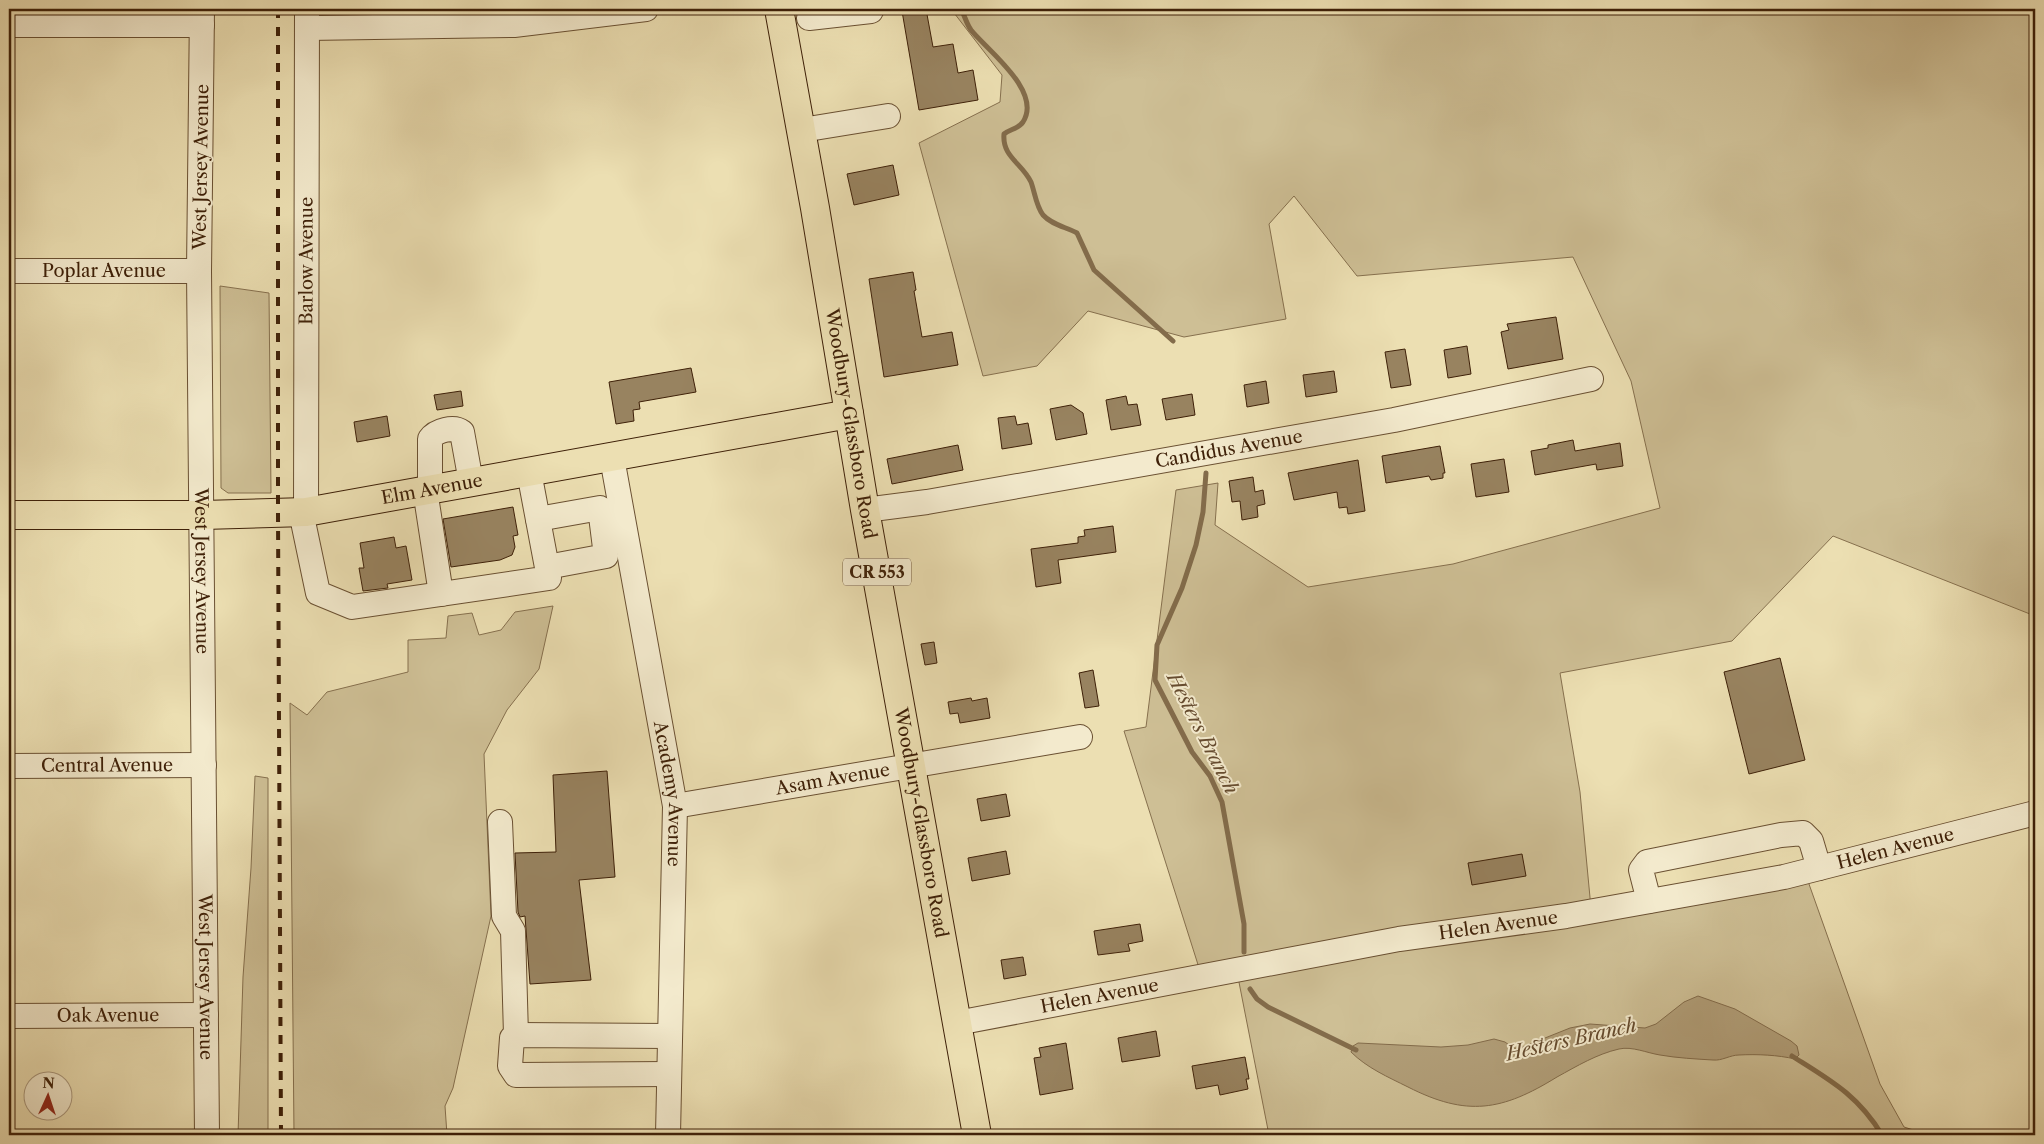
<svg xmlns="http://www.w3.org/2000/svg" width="2044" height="1144" viewBox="0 0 2044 1144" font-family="'Libre Caslon Text',serif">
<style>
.green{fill:#cebf95;stroke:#86704e}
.water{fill:#b19e78;stroke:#836c4b}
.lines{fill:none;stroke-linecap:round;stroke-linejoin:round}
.stream{stroke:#836c4b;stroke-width:5}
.building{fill:#988360;stroke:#3e2008}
.minor-casing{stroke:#6a5032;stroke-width:26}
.major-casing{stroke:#3e2008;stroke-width:30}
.minor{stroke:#f3eacd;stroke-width:24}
.major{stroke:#ecdfb2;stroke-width:28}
.rail{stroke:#3e2008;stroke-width:4;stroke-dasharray:9 9;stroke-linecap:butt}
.labels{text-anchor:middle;stroke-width:4;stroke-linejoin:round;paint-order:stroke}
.shield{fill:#f3eacd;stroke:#745d43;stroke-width:1}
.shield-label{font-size:16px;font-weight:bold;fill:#3e2008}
.street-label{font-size:18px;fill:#3e2008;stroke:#f3eacd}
.water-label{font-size:19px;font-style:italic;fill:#664c2f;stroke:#f3eacd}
</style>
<rect width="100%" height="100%" fill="#ecdfb2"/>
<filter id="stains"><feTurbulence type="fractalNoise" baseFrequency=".004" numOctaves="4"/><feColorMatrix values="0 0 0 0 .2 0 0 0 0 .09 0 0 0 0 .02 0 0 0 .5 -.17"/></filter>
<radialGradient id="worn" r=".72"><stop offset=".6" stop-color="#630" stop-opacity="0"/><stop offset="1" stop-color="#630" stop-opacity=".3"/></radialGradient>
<g class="green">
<polygon points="951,9 2035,9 2035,616 1833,536 1732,641 1560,673 1580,792 1591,908 1804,870 1880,1084 1904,1127 1929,1135 1269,1135 1236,967 1200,971 1124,731 1146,727 1176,490 1218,483 1215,525 1308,587 1453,564 1660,508 1631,381 1573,257 1357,276 1294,196 1269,224 1286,319 1184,337 1088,311 1037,366 983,376 919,143 1000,102 1002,75"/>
<polygon points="220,286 269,293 271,493 228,493 221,488"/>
<polygon points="553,606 539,669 507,710 484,754 491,916 453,1088 445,1106 447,1135 294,1135 290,703 307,715 327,692 408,672 408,640 446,638 448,616 472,613 479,635 501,630 515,612"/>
<polygon points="255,776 268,778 268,1135 238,1135 243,977 251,868"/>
</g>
<path class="water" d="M1698,996L1735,1009L1791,1041L1797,1046L1799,1055L1795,1059C1778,1055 1757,1054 1739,1055C1730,1055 1722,1061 1713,1060C1696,1059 1677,1058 1660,1055C1647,1053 1632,1046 1619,1049C1597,1054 1577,1066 1557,1077C1502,1111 1467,1117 1408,1087C1388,1077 1367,1068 1351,1052L1353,1046L1358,1043L1441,1047L1468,1045L1494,1039L1505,1042L1513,1048H1520L1570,1028L1590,1024L1645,1028L1656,1024L1684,1002Z"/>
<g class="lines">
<g class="stream">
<path d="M961,9C965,16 966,23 971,30C986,49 1043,91 1023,122C1018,129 1010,129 1004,134C1002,157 1022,163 1031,182C1035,193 1036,206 1043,215C1052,225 1066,227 1077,233L1094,270L1173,341"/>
<polyline points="1206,473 1203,512 1196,545 1182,588 1157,645 1155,680 1192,752 1210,776 1222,802 1244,924 1244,952"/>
<polyline points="1250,989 1257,999 1268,1007 1356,1050"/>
<path d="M1792,1056C1830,1080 1858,1095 1882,1135"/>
</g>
</g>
<g class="building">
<polygon points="915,9 926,9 933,47 953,44 958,73 973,70 978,100 919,110 902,11"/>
<polygon points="893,165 899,195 854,205 847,174"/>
<polygon points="913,272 916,290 914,291 922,337 952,332 958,365 884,377 869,279"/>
<polygon points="1556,317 1563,359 1508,369 1501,332 1509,330 1507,324"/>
<polygon points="1467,346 1471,374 1448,378 1444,350"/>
<polygon points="1405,349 1411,385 1391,388 1385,352"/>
<polygon points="691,368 696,392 639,402 640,409 633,410 634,421 616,424 609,382"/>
<polygon points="1334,371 1337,392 1306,397 1303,375"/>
<polygon points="1266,381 1269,403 1247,407 1244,385"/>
<polygon points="461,391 463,406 437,410 434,395"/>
<polygon points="1192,394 1195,415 1166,420 1162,399"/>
<polygon points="1126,396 1128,405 1137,404 1141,425 1111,430 1106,400"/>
<polygon points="1071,405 1083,413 1087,434 1056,440 1050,409"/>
<polygon points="387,416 390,436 357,442 354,422"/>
<polygon points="1015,416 1017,425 1028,423 1032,444 1002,449 998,418"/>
<polygon points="1573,440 1575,451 1620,443 1623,466 1597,470 1596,464 1535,475 1531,451 1548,448 1548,445"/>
<polygon points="958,445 963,470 892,484 887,459"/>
<polygon points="1440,446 1445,473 1443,473 1443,478 1431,480 1429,476 1386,483 1382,456"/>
<polygon points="1504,459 1509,492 1476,497 1471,464"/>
<polygon points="1358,460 1365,511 1348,514 1347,507 1339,508 1337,492 1294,500 1288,473"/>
<polygon points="1253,477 1255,492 1263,490 1265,504 1257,506 1258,517 1242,520 1240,501 1232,502 1229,481"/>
<polygon points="513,507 518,535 513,536 515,547 512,555 500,560 451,567 443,519"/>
<polygon points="1113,526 1116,552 1058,560 1061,583 1036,587 1031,549 1078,543 1078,537 1085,536 1084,530"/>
<polygon points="394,537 396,548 406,546 412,580 387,584 388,588 363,591 359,568 364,568 360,543"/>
<polygon points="934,642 937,663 925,665 921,644"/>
<polygon points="1780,658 1805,760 1749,774 1724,672"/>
<polygon points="1093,670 1099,706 1085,708 1079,673"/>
<polygon points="971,698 972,701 987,698 990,718 960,723 958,713 950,714 948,702"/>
<polygon points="607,771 615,877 579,880 591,980 530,984 525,916 520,917 518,912 515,853 556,852 553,775"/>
<polygon points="1006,794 1010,816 981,821 977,799"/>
<polygon points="1006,851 1010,874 972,881 968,858"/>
<polygon points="1522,854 1526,876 1472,885 1468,863"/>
<polygon points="1140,924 1143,941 1128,944 1130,951 1098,955 1094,931"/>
<polygon points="1023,957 1026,975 1004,979 1001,960"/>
<polygon points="1156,1031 1160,1056 1122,1062 1118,1038"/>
<polygon points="1066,1043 1073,1089 1040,1095 1034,1058 1041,1057 1039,1048"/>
<polygon points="1245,1057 1249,1079 1246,1079 1248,1089 1220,1095 1218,1085 1196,1089 1192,1066"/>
</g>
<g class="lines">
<defs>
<g id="minor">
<path id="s1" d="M202,9L199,271L207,1135"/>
<polyline points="809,18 871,11"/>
<polyline points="9,25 202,25"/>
<polyline points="307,28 514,25 646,9"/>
<polyline points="802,130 888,116"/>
<path id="s2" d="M9,271H199"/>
<path id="s3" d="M612,458L675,806L668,1135"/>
<path d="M430,489V439C436,430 454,426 462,432L471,482"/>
<path id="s4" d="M865,510L927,502L1394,420L1591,379"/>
<polyline points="301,512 318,593 352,607 441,594 425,490"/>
<path id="s5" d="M306,512L307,9"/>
<polyline points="538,519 600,508 606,556 547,567"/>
<polyline points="441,594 549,578 529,472"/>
<path id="s6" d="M9,766L204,765"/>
<path id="s7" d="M675,806L1080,737"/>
<polyline points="500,822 504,916 513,931 516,1035"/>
<polyline points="1649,901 1641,870 1647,862 1781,835 1803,833 1811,841 1819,868"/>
<path id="s8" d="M9,1016L206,1015"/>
<path id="s9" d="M957,1023L1399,939L1566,916L1784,877L2035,813"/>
<polyline points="669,1074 516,1075 510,1066 512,1038 516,1035 670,1036"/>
</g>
<g id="major">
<path id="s10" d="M779,9L815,208L865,510L977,1135"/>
<path id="s11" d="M9,515H203L306,512L849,414"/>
</g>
</defs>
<use href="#minor" class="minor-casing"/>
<use href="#major" class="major-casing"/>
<use href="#minor" class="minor"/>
<use href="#major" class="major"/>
<polyline class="rail" points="278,9 278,513 281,1135"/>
</g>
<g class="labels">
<rect class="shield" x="843" y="558.5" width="68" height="27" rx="4"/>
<g class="shield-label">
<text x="877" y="578">CR 553</text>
</g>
<g class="street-label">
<text transform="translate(201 167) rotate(-89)" y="6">West Jersey Avenue</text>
<text dy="6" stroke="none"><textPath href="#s5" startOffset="251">Barlow Avenue</textPath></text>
<text dy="6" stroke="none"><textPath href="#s2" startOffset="95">Poplar Avenue</textPath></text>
<text dy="6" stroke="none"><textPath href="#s10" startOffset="421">Woodbury-Glassboro Road</textPath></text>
<text dy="6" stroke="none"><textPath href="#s4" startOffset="369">Candidus Avenue</textPath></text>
<text dy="6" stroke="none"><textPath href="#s11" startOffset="425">Elm Avenue</textPath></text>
<text dy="6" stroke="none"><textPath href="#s1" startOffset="562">West Jersey Avenue</textPath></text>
<text dy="6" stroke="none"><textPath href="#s6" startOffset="98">Central Avenue</textPath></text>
<text dy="6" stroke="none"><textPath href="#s7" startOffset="160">Asam Avenue</textPath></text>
<text dy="6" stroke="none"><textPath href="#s3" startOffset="341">Academy Avenue</textPath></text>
<text dy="6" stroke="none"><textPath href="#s10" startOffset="826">Woodbury-Glassboro Road</textPath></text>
<text dy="6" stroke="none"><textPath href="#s9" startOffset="955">Helen Avenue</textPath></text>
<text dy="6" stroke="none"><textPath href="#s9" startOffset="550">Helen Avenue</textPath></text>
<text dy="6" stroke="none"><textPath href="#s1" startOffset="968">West Jersey Avenue</textPath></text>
<text dy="6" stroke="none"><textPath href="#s9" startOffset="145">Helen Avenue</textPath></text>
<text dy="6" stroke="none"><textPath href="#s8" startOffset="99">Oak Avenue</textPath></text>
</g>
<g class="water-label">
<text transform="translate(1203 733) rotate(63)" y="7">Hesters Branch</text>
<text transform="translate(1571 1039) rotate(-13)" y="7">Hesters Branch</text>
</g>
</g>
<rect width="2044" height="1144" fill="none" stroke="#ecdfb2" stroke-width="30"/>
<rect x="10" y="10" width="2024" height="1124" fill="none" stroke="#3e2008" stroke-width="2.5"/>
<rect x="15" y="15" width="2014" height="1114" fill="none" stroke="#3e2008"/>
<g transform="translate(48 1096) rotate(3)"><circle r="24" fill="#f3eacd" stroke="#ab997e"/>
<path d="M0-4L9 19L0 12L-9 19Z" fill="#8f2418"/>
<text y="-8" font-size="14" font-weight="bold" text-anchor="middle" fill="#3e2008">N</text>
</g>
<rect width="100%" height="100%" filter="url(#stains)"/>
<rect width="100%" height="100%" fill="url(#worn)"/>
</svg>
